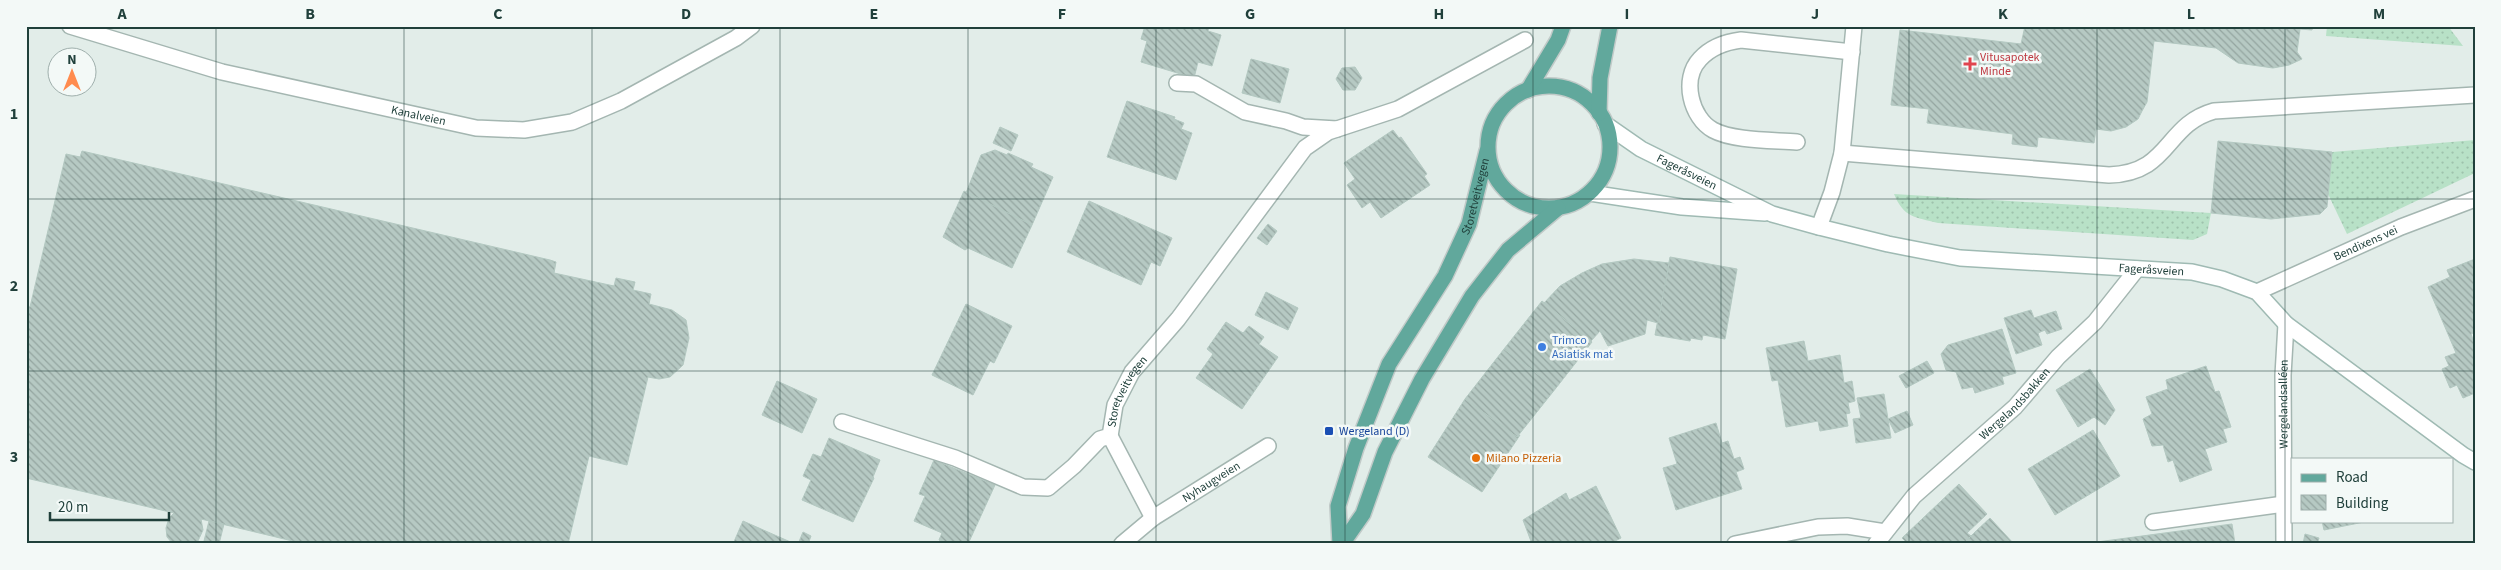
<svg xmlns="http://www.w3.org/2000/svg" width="2501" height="570" viewBox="0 0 2501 570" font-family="'Source Sans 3',sans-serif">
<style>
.grass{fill:url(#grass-dots)}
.building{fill:url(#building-back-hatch);stroke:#b3c8c1}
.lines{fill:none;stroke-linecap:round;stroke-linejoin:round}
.lane-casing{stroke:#a4b6b1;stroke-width:18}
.street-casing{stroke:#a4b6b1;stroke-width:18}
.secondary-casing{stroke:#9fbab3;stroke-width:18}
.primary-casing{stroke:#c1cac8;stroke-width:18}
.lane{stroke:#fff;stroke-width:15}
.street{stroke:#fff;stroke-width:15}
.secondary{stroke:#fff;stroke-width:15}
.primary{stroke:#61a89c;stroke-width:15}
.grid{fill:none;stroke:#20403b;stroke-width:1;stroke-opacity:0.55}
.health-dot{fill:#e0444e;stroke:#f3f9f7;stroke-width:2}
.shop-dot{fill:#3f7fe0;stroke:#f3f9f7;stroke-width:2}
.transit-dot{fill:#1a4fb4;stroke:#f3f9f7;stroke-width:2}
.food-dot{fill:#e8710a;stroke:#f3f9f7;stroke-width:2}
.labels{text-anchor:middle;stroke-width:5;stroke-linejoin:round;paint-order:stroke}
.health-label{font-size:12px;fill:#be3a42;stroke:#f3f9f7;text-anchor:start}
.street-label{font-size:12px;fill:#20403b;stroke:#f3f9f7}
.shop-label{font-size:12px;fill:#366cbe;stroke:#f3f9f7;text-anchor:start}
.transit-label{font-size:12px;fill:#164399;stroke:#f3f9f7;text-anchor:start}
.food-label{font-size:12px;fill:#c56008;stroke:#f3f9f7;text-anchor:start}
.neatline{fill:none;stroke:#20403b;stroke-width:2}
.grid-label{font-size:16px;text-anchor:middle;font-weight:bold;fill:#20403b}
</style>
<defs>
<pattern id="grass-dots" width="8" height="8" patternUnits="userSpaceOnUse" patternTransform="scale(1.25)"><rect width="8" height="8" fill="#b8e1c7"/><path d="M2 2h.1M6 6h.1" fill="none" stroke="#9ec2ac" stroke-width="1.8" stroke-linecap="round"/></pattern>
<pattern id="building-back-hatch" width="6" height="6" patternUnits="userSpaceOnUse" patternTransform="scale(1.25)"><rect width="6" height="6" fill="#b6c9c3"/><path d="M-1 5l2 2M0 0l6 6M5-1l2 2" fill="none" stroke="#94a5a0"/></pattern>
</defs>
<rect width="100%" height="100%" fill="#e2ede9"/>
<g class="grass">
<polygon points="2327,26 2448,26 2463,46 2326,36"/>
<polygon points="2475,140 2475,173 2347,234 2328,194 2332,152"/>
<path d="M1894,194L2211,213L2207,234L2193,240L1938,223C1915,217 1904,218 1894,194Z"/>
</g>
<g class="building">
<polygon points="1145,26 1209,26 1208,31 1221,35 1212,66 1198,62 1194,78 1141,62 1147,41 1141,39"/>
<polygon points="2025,26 2313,26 2312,30 2300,29 2297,52 2302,59 2289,65 2273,68 2238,63 2216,48 2154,41 2147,102 2142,111 2138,119 2126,127 2111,131 2096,129 2094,143 2038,137 2037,147 2012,144 2013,134 1927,123 1929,109 1891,105 1900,30 2021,44"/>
<polygon points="1251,59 1289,69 1280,103 1242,93"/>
<polygon points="1355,67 1362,78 1355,90 1343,90 1336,79 1342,68"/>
<polygon points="1127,101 1175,117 1174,119 1184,123 1181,129 1192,133 1176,180 1107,157"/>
<polygon points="1000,127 1018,135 1011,151 993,143"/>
<polygon points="1393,130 1399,138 1401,137 1427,174 1424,176 1430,185 1381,218 1370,202 1362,208 1347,185 1355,179 1344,163"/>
<polygon points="2218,141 2332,152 2327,207 2320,214 2271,219 2211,213"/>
<polygon points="995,150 1007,155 1008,153 1033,164 1031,167 1053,177 1032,225 966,193 981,155"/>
<polygon points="82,151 550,260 556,262 554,273 614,286 616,278 635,282 633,290 651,294 649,304 672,310 686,320 689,338 683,365 670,377 659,379 648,377 627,465 589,456 568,544 305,544 201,519 203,530 197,543 173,544 167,537 166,528 169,518 174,513 26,478 26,306 30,307 66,154 80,157"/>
<polygon points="964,191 1032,225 1012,268 968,248 965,250 943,237"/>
<polygon points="1089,201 1172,238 1160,266 1151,262 1141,285 1067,252"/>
<polygon points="1268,224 1277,231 1267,245 1257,238"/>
<polygon points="1670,257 1737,269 1725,339 1703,335 1702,340 1691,338 1690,341 1655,335"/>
<polygon points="1634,259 1669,263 1658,323 1647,320 1645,334 1608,346 1600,331 1591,341 1544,303 1560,286 1582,273 1602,264"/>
<polygon points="2475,259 2475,332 2471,334 2475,345 2475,393 2463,398 2457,385 2450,388 2442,369 2449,366 2445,357 2456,353 2428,287 2450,277 2447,270"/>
<polygon points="1266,292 1298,308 1288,330 1255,315"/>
<polygon points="1542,301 1592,342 1556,388 1504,349"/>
<polygon points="966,304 1012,326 994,363 990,361 973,395 932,375"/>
<polygon points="2031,310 2034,318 2056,311 2062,329 2047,334 2045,330 2038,333 2042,345 2016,354 2004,318"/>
<polygon points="1226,322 1243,333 1249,326 1264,337 1259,344 1278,357 1242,409 1196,378 1213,354 1207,349"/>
<polygon points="2002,329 2016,373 2002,377 2004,384 1975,393 1973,387 1962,389 1956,372 1946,370 1941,354 1948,345"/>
<polygon points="1804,341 1808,361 1840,355 1844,383 1852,381 1855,401 1848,403 1850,413 1846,414 1848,426 1820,431 1818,421 1786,427 1778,380 1772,381 1766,348"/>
<polygon points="1504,349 1556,388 1517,437 1465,399"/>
<polygon points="1927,361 1934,373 1906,388 1899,376"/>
<polygon points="2206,366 2215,392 2219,391 2231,427 2223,429 2227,442 2205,449 2212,470 2180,482 2173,460 2168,462 2163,445 2152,446 2143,419 2152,414 2146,397 2168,389 2166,380"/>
<polygon points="2090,369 2115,410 2105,425 2094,417 2078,427 2056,390"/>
<polygon points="777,381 817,399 802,433 762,415"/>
<polygon points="1884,394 1891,438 1856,443 1853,419 1861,418 1857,398"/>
<polygon points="1465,399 1517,437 1520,435 1482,492 1428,457"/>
<polygon points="1907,411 1913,425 1895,433 1888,419"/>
<polygon points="1716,423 1722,443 1728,441 1734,459 1740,457 1744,469 1736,472 1742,489 1676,510 1663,468 1677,464 1669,438"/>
<polygon points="2093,430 2120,476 2055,515 2028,469"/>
<polygon points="829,438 880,460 873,477 874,478 853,522 802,500 811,480 803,476 813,454 821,457"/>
<polygon points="934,460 995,485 968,544 961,542 960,544 947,544 939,540 942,533 914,521 925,496 919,494"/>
<polygon points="1959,484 1987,514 1967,533 1971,536 1963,544 1908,544 1902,538"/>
<polygon points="1596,486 1621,538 1609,544 1532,544 1523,520 1566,493 1569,500"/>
<polygon points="1990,518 2014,544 1963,544 1975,532"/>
<polygon points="209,521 224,524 219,544 204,541"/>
<polygon points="743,521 795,544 733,544"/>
<polygon points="2322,521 2369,521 2324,530"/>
<polygon points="2232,524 2235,544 2082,544"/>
<polygon points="803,532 811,536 808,544 798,544"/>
<polygon points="2305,534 2319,538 2317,544 2303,544"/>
</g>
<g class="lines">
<defs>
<g id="lane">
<path d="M1797,142C1773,140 1733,141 1713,130C1691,118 1681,79 1700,59C1711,47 1725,42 1741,40L1852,52"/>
<path d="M1842,153L2109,175C2171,173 2164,125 2214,111L2475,95"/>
<polyline points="1819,227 1832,192 1842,153 1854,26"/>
<polyline points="2153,522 2284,504"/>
<polyline points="1735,544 1818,527 1847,526 1885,532"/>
</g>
<g id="street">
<path id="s1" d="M70,26L222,72L476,128L524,130L572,122L621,101L736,38L752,26"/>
<polyline points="1177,83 1196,84 1245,112 1286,121 1303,127 1337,129"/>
<path id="s2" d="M2257,292L2401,227L2475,199"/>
<path id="s3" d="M842,422L955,458L1023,487L1048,488L1074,466L1100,439L1110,436L1115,405L1132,372L1178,319L1305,148L1328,132L1398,109L1525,40"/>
<polyline points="1110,436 1153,518"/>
<path id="s4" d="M1122,544L1153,518L1268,446"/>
<path id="s5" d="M1876,544L1914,496L2015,407L2058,357L2095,322L2137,269"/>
<path id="s6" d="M2284,544L2283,375L2286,324"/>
</g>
<g id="secondary">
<path id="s7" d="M1605,124L1641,149L1772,214L1819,227L1888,244L1960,258L2192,272L2222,279L2257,292L2286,324L2463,455L2475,462"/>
<polyline points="1590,193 1682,207 1765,213"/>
</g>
<g id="primary">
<circle cx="1549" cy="147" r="61"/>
<polyline points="1528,90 1558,40 1563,26"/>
<polyline points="1599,113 1600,78 1610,26"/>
<path id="s8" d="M1340,544L1338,506L1356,448L1389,364L1445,276L1469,224L1487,151"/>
<polyline points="1342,544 1363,514 1385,452 1422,379 1472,296 1508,250 1558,208"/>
</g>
</defs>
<use href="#lane" class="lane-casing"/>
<use href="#street" class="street-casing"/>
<use href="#secondary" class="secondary-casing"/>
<use href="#primary" class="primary-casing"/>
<use href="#lane" class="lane"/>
<use href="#street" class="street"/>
<use href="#secondary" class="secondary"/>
<use href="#primary" class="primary"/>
</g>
<path class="grid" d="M216,26V544M404,26V544M592,26V544M780,26V544M968,26V544M1156,26V544M1345,26V544M1533,26V544M1721,26V544M1909,26V544M2097,26V544M2285,26V544M26,199H2475M26,371H2475"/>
<path class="health-dot" d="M1967.5 56.5h5v5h5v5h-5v5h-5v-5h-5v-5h5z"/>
<circle class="shop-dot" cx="1542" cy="347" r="5"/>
<rect class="transit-dot" x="1324" y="426" width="10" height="10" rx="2.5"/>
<circle class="food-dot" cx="1476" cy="458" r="5"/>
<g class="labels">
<g class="health-label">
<text x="1980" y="61">Vitusapotek<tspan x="1980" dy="14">Minde</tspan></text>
</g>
<g class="street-label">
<text dy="4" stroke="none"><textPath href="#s1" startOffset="360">Kanalveien</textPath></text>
<text dy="4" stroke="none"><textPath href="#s7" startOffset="95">Fageråsveien</textPath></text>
<text dy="4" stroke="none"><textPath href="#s8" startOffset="379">Storetveitvegen</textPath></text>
<text dy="4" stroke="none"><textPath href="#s2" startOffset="119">Bendixens vei</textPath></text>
<text dy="4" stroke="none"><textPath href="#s7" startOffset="575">Fageråsveien</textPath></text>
<text dy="4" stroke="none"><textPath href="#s3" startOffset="348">Storetveitvegen</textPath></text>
<text dy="4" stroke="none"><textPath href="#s5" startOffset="198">Wergelandsbakken</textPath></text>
<text dy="4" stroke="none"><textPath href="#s6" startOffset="140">Wergelandsalléen</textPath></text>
<text dy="4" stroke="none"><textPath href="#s4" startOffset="109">Nyhaugveien</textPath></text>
</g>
<g class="shop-label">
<text x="1552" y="344">Trimco<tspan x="1552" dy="14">Asiatisk mat</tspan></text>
</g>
<g class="transit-label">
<text x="1339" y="435">Wergeland (D)</text>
</g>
<g class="food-label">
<text x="1486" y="462">Milano Pizzeria</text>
</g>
</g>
<rect width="2501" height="570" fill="none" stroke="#f3f9f7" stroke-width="55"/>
<rect x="2291" y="458" width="162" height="65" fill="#f3f9f7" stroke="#9fafac"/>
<rect x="2301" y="474" width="25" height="8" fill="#61a89c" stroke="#9fafac"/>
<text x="2336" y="482" font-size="15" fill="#20403b">Road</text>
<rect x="2301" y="495" width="25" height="15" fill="url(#building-back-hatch)" stroke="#9fafac"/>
<text x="2336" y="508" font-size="15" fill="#20403b">Building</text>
<g transform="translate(72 72)"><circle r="24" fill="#f3f9f7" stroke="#9fafac"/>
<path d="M0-4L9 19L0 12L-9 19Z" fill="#ff8b4e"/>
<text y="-8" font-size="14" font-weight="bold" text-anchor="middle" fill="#20403b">N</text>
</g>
<path d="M50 512v8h119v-8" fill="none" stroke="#20403b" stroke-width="2.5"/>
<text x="58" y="512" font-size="15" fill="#20403b" stroke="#f3f9f7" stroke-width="4" paint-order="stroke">20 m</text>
<rect x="28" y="28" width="2446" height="514" class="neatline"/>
<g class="grid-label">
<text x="122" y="19">A</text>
<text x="310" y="19">B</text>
<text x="498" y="19">C</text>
<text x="686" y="19">D</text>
<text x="874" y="19">E</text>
<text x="1062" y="19">F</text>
<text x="1250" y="19">G</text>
<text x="1439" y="19">H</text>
<text x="1627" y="19">I</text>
<text x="1815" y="19">J</text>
<text x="2003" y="19">K</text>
<text x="2191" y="19">L</text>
<text x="2379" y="19">M</text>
<text x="14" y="119">1</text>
<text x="14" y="291">2</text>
<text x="14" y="462">3</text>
</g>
</svg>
